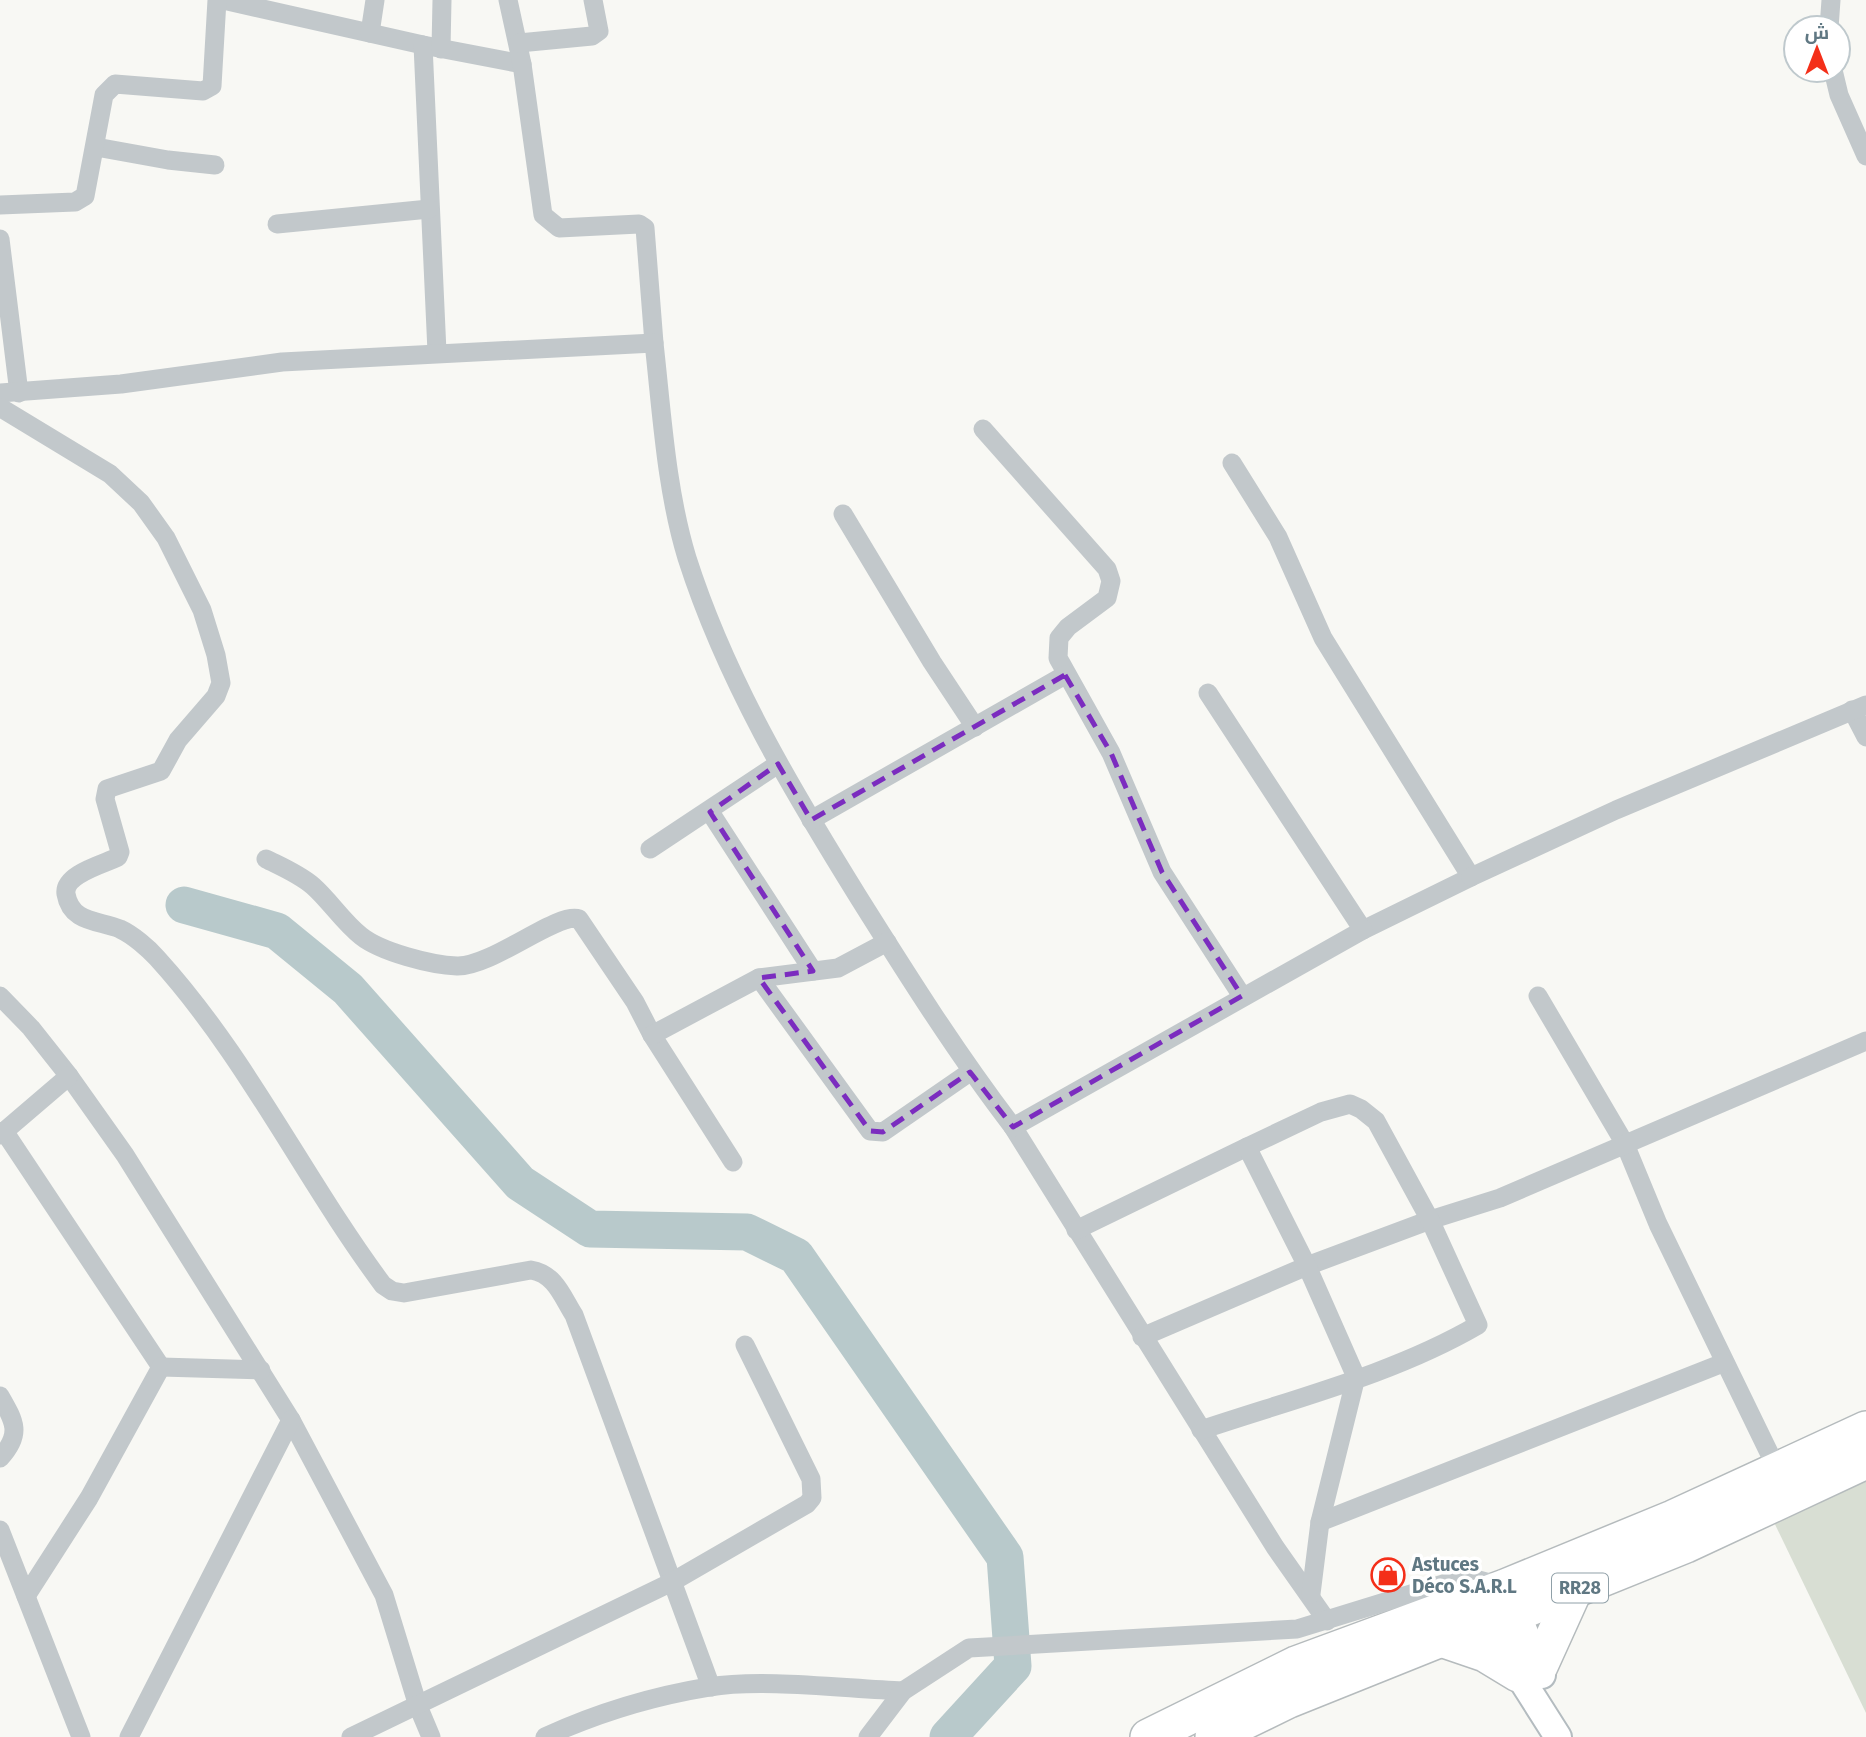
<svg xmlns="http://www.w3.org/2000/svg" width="1866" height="1737" viewBox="0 0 1866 1737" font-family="'Fira Sans',Cairo,sans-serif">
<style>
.green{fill:#d8ded3}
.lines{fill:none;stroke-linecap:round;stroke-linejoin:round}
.river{stroke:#b8c9cb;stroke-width:37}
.secondary-casing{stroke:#b4bcc0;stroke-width:30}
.highway-casing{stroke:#b5bbbd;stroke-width:38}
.street{stroke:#c2c8cb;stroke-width:19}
.secondary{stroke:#fff;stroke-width:26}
.highway{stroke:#fff;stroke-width:35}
.marked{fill:none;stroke:#7b2cbf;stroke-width:5;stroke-dasharray:14 9;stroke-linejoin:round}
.labels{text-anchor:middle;stroke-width:7;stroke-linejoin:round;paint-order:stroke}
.shield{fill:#fff;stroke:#90a0a8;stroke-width:2}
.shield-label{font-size:18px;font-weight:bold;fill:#607883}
.poi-label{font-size:19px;font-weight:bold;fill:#607883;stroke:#fff;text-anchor:start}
</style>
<rect width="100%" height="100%" fill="#f8f8f4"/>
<polygon class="green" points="1866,1467 1866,1713 1770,1514"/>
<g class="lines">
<polyline class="river" points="184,905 277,931 348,989 520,1183 590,1229 747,1232 796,1256 1005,1557 1013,1666 948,1737"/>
<defs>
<g id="secondary">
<polyline points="1511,1598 1542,1675"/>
<polyline points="1485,1608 1518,1674 1558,1737"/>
</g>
<g id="highway">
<polyline points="1441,1639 1485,1654 1518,1674"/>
<polyline points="1540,1666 1574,1591"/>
<polyline points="1148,1737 1296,1664 1505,1587 1673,1518 1866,1429"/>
<polyline points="1213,1737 1289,1700 1441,1639 1493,1623 1686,1545 1866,1461"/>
</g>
</defs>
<use href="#secondary" class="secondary-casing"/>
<use href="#highway" class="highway-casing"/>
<g class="street">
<polyline points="223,0 423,45 522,64"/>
<polyline points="508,0 522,64 543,215 559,228 639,224 645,228 654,343"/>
<polyline points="1829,28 1831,0"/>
<polyline points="370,33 375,0"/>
<polyline points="519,43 592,36 599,31 593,0"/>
<polyline points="423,45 437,352"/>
<polyline points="441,49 442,0"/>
<polyline points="1833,70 1839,95 1866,156"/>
<polyline points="96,147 168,160 215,165"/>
<polyline points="0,205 75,202 85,196 104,95 115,84 203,91 212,86 217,0"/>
<polyline points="277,224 429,209"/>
<polyline points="0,239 19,393"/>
<path d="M0,393L121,384L282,362L654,343C662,414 666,489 687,558C726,680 792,790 859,898C908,976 957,1054 1013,1127L1275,1547L1327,1621"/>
<path d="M1,408L110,474L141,503L166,538L202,610L216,655L221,683L216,696L178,740L161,771L107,789L105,799L120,852L118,857C104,864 63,874 66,894C71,923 98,920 120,929C133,935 148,948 157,958C247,1057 304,1179 383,1285L392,1291L404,1293L531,1270C555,1274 562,1296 574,1315L711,1687"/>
<polyline points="983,429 1107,569 1111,581 1107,598 1068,627 1059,638 1058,658 1111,753 1162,872 1242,996"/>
<polyline points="1232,463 1278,537 1323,638 1471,877 1363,930"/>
<polyline points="843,514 932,662 975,727"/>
<polyline points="1852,710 1866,737"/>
<polyline points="710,812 813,971"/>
<polyline points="811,820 1065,675"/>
<polyline points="650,849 778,764"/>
<path d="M266,859C282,867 299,874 313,886C330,901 343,922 361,936C381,952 431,965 457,966C492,967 558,911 579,919L635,1002L652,1035L733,1162"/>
<polyline points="1471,877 1616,810 1866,705"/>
<polyline points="759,978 870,1131 883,1132 970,1072"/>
<polyline points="0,996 31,1028 69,1076 125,1155 291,1420 384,1595 418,1706 431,1737"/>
<polyline points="1538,996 1625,1144 1658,1224 1777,1469"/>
<polyline points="652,1035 759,978 838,968 887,942"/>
<polyline points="1013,1127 1363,930 1208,693"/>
<polyline points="4,1131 161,1367"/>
<polyline points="0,1135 69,1076"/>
<polyline points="1076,1230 1247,1147"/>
<polyline points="1142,1337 1307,1266 1430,1220 1500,1198 1866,1041"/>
<polyline points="161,1367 261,1370"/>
<path d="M0,1396C15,1422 22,1434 0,1458"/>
<path d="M1201,1430C1293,1399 1394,1374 1478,1325L1430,1220L1376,1121L1361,1109L1350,1104L1321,1112L1247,1147L1307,1266L1356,1377L1320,1522L1311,1594"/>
<polyline points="1320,1522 1723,1363"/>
<polyline points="0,1530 81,1737"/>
<polyline points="26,1596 89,1498 161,1367"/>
<polyline points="129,1737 291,1420"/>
<polyline points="351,1737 672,1582 807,1504 812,1498 811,1479 745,1345"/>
<path d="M545,1737C595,1714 654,1696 709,1687C763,1678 847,1689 903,1691"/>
<polyline points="868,1737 903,1691 969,1648 1297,1629 1456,1580 1471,1578 1501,1586"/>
</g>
<use href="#secondary" class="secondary"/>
<use href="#highway" class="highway"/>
</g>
<path class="marked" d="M1065,675L1111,753L1162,872L1242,996L1013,1127L970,1072L883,1132L870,1131L759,978L813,971L710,812L778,764L811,820Z"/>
<defs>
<symbol id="shop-ring" viewBox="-11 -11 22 22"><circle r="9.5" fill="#fff" stroke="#f42f19" stroke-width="1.5"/><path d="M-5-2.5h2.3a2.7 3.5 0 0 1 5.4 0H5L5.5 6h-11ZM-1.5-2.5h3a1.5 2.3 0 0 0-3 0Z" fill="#f42f19"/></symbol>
</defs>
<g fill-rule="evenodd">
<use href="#shop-ring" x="1369" y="1556" width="38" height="38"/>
</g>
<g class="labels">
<rect class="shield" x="1552" y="1573.5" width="56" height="29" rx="5"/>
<g class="shield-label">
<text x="1580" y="1594">RR28</text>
</g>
<g class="poi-label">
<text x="1412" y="1571">Astuces<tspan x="1412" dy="22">Déco S.A.R.L</tspan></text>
</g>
</g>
<g transform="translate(1817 49)"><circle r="33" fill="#ffffff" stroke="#bfc9cd" stroke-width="2"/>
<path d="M0-5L12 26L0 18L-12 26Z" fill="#f42f19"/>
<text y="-10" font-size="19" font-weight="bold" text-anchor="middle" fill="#607883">ش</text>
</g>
</svg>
